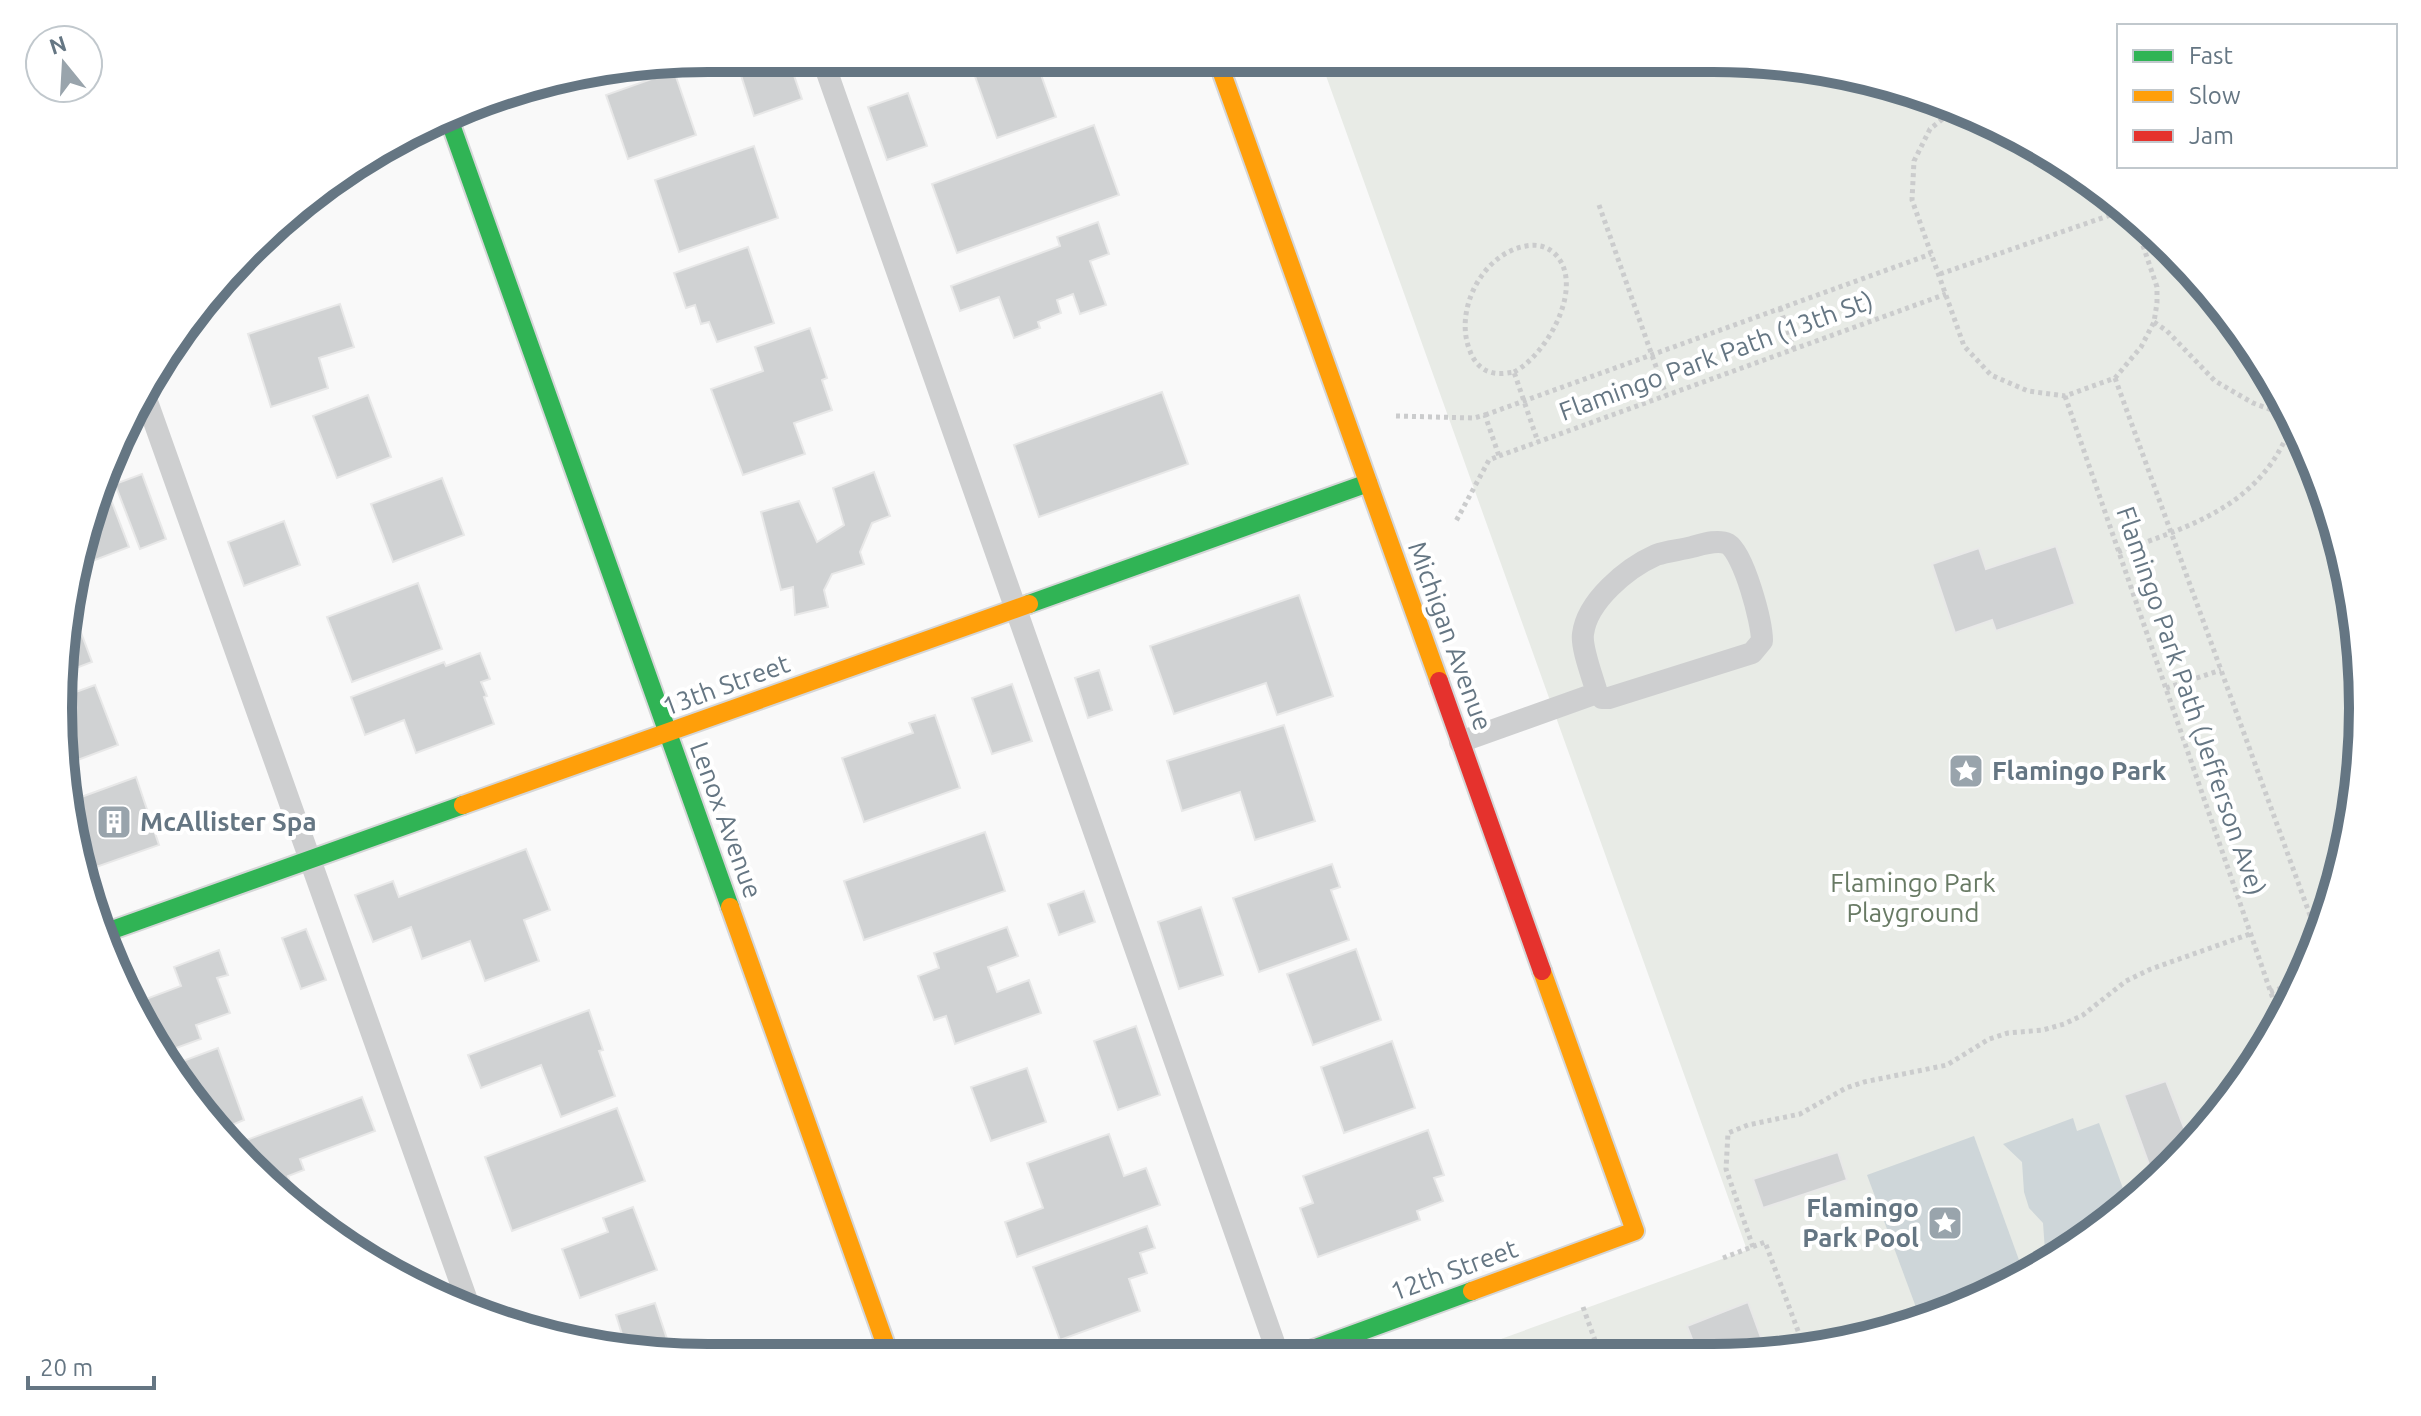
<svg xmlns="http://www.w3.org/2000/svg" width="2421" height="1416" viewBox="0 0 2421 1416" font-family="Ubuntu,sans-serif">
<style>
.green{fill:#e8ebe6}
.water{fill:#ced6d9}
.building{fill:#d0d2d3;stroke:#e8e8e8;stroke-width:2}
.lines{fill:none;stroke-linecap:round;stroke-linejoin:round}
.fast-casing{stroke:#d5d6d7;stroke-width:22}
.slow-casing{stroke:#d5d6d7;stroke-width:22}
.jam-casing{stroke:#d5d6d7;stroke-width:22}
.path{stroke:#cbcccd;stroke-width:5;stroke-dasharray:4 4;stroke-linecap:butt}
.lane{stroke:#cecfd0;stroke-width:22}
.fast{stroke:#30b455;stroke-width:18}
.slow{stroke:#ff9f0a;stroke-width:18}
.jam{stroke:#e5322d;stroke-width:18}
.labels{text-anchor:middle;stroke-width:8;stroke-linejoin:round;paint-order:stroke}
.street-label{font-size:26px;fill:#657683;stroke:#fff}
.poi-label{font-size:26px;font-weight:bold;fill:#657683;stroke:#fff;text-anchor:start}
.park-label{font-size:26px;fill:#687a64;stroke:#fff}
.rim{fill:none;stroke:#657683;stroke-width:10}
</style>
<rect width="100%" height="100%" fill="#f9f9f9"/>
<polygon class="green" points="1320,59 1756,59 1922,93 2074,167 2172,248 2253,347 2313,459 2350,581 2363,708 2351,834 2314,956 2254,1069 2172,1168 2038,1271 1921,1324 1756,1357 1451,1357 1747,1250"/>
<g class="water">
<polygon points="2073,1118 2077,1131 2099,1123 2128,1202 2080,1238 2045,1251 2043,1223 2029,1208 2024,1192 2022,1162 2003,1144"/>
<polygon points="1974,1136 2023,1271 1917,1310 1867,1175"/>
</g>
<g class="building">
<polygon points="779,58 788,58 802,99 754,116 740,72"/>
<polygon points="990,58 1035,58 1056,117 997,138 971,65"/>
<polygon points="674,71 696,135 628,159 606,95"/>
<polygon points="908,93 927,146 887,160 868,107"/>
<polygon points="1094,125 1119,195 957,253 932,184"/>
<polygon points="754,146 778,218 679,252 655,180"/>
<polygon points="1098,222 1109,254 1090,261 1106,305 1080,314 1073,294 1057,300 1061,313 1038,322 1040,328 1014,338 999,297 960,311 951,286 1060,246 1057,237"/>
<polygon points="748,247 774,323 717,342 709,322 701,324 695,305 686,308 674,273"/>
<polygon points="340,304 354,347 319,358 328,388 271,407 248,334"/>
<polygon points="810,328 827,378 822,380 832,410 794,423 805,454 743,475 711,389 763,371 755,347"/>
<polygon points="1162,392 1188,464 1039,517 1014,445"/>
<polygon points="368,395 391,457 337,478 313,416"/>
<polygon points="874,472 890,516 872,523 860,552 864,564 832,574 824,590 828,607 795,615 793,587 781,590 761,512 799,501 817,542 844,525 833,488"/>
<polygon points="142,474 166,539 140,549 115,484"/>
<polygon points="442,478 464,535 393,562 371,504"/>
<polygon points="105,484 129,547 82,565 78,555 80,539"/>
<polygon points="284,521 300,565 244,586 228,542"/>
<polygon points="2056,546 2075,604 1996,631 1992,620 1955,633 1932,564 1979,548 1986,569"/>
<polygon points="418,583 442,649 352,682 327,617"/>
<polygon points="1299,595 1333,696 1277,715 1266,683 1174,714 1150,646"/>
<polygon points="71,606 92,662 63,673"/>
<polygon points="480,653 490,679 481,682 487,696 484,697 494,724 416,753 404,720 365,735 351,697 444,662 446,666"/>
<polygon points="1099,670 1112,710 1088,718 1075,678"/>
<polygon points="1012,684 1032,741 992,754 972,698"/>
<polygon points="95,685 118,745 67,764 58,708 59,698"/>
<polygon points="935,715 960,788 864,822 842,758 913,733 909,723"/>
<polygon points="1284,725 1315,821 1255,840 1240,792 1182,811 1167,761"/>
<polygon points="136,777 159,845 85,871 73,800"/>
<polygon points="985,832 1005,891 864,940 844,881"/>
<polygon points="526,849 550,910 524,920 539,961 485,981 470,941 422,959 411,927 373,942 355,895 393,881 399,897"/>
<polygon points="1332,864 1340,887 1331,890 1349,940 1259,972 1233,898"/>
<polygon points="1084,891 1095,922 1059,935 1048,904"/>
<polygon points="1201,907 1223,975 1179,989 1158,922"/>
<polygon points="1007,927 1018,956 988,967 997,992 1029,980 1041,1013 955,1044 946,1016 934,1020 918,976 939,968 934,953"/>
<polygon points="306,929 326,980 301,989 282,938"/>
<polygon points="1356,949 1381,1020 1313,1045 1287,974"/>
<polygon points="219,950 228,975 217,978 230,1013 196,1025 201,1039 165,1052 138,1002 181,986 174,967"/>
<polygon points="589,1010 603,1050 599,1051 615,1096 561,1117 541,1065 481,1088 468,1055"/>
<polygon points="1136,1026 1160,1095 1118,1110 1094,1041"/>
<polygon points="1392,1041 1415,1108 1344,1133 1321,1067"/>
<polygon points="218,1048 244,1120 220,1130 193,1104 172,1065"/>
<polygon points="1027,1068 1046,1122 991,1141 971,1087"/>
<polygon points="2166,1081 2191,1146 2172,1168 2155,1181 2124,1095"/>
<polygon points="362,1097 375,1131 300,1159 304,1170 288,1176 296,1201 236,1144"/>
<polygon points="617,1108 645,1181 512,1231 485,1157"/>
<polygon points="1428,1130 1444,1175 1434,1178 1443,1201 1417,1211 1420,1220 1318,1257 1300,1208 1313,1203 1303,1176"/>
<polygon points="1109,1134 1124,1176 1146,1168 1160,1205 1017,1257 1005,1222 1043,1208 1027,1163"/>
<polygon points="1838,1152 1847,1180 1763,1208 1753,1179"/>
<polygon points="633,1207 657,1270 580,1298 562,1249 608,1232 603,1218"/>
<polygon points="1147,1226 1155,1248 1140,1253 1147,1273 1129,1279 1140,1311 1060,1340 1033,1267"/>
<polygon points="1748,1302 1767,1354 1684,1357 1697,1352 1687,1326"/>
<polygon points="655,1303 673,1357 611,1346 624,1341 616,1315"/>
</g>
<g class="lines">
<defs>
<g id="fast">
<polyline points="449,119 730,907"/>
<polyline points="1029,604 1368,483"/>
<polyline points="101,934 463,805"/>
<polyline points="1291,1357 1472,1291"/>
</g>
<g id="slow">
<polyline points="1217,59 1439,681"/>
<polyline points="463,805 1029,604"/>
<polyline points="730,907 890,1357"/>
<polyline points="1472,1291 1635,1231 1542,971"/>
</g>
<polyline id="jam" points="1439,681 1542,971"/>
</defs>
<use href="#fast" class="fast-casing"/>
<use href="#slow" class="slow-casing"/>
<use href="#jam" class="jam-casing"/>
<g class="path">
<polyline points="1955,109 1930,129 1914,161 1912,200 1964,346 1991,375 2028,391 2065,396 2115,378 2141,347 2154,322 2157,303 2157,287 2133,216"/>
<polyline points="1599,205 1666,395"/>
<polyline points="1940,274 2125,210"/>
<polyline points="1780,308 1794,349"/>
<polyline points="2154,322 2167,331 2215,381 2253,403 2291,417"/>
<path d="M1514,372C1547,355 1587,284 1554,253C1546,246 1537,244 1526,246C1483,253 1453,310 1470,351C1473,360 1480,369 1490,372C1498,375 1507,373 1514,372L1538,442"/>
<polyline points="2115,378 2319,940"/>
<polyline points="2065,396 2280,1019"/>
<polyline points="1485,415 1931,254"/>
<polyline points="1396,416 1474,418 1485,415 1499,456 1489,460 1455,523"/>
<polyline points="1499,456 1946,294"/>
<path d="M2118,552C2179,530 2243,512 2278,453C2284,442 2291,431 2292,419"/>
<polyline points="2166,688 2221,670"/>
<polyline points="2270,992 2301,981"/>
<polyline points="1753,1247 1726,1169 1728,1133 1748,1125 1800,1114 1846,1088 1864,1082 1947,1065 1989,1039 2008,1033 2043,1030 2064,1024 2083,1015 2126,981 2151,969 2250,934"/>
<polyline points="1723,1258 1765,1242 1804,1347"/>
<polyline points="1583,1307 1601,1357"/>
</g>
<g class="lane">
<polyline points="822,58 1279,1357"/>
<polyline points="145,396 470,1309"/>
<path d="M1460,742L1597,693L1602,698H1609L1752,653L1762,641C1762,622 1744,554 1728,544C1718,539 1703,544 1692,547C1681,550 1667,551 1656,555C1627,568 1587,601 1583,634C1581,648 1593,678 1597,693"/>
</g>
<use href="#fast" class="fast"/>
<use href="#slow" class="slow"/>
<use href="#jam" class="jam"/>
</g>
<defs>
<symbol id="sight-square" viewBox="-11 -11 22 22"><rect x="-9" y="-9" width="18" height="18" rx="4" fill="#99a4ac" stroke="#fff"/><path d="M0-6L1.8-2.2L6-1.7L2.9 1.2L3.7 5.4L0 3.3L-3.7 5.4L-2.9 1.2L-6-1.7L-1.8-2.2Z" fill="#fff"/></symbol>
<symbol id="building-square" viewBox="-11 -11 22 22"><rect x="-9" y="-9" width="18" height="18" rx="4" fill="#99a4ac" stroke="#fff"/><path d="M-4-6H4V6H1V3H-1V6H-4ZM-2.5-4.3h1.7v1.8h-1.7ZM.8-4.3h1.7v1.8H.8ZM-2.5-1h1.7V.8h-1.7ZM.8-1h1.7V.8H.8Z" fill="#fff"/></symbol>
</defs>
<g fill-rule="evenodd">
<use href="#sight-square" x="1946" y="751" width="40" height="40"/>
<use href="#building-square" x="94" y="802" width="40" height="40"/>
<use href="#sight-square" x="1925" y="1203" width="40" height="40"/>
</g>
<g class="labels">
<g class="street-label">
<text transform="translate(1716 356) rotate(-20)" y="9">Flamingo Park Path (13th St)</text>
<text transform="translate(1450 636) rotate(70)" y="9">Michigan Avenue</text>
<text transform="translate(726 685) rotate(-20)" y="9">13th Street</text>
<text transform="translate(2191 701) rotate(71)" y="9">Flamingo Park Path (Jefferson Ave)</text>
<text transform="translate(726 820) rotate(70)" y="9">Lenox Avenue</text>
<text transform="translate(1454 1270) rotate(-20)" y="9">12th Street</text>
</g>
<g class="poi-label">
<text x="1992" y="780">Flamingo Park</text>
<text x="140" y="831">McAllister Spa</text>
<text x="1919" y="1217" text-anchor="end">Flamingo<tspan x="1919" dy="30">Park Pool</tspan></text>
</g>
<g class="park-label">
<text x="1913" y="892">Flamingo Park<tspan x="1913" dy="30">Playground</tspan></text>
</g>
</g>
<path d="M0 0H2421V1416H0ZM708 72H1713A636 636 0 0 1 2349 708V708A636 636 0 0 1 1713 1344H708A636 636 0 0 1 72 708V708A636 636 0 0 1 708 72Z" fill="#fff" fill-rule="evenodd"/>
<path class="rim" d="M708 72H1713A636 636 0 0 1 2349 708V708A636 636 0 0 1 1713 1344H708A636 636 0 0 1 72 708V708A636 636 0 0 1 708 72Z"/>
<rect x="2117" y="24" width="280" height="144" fill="#ffffff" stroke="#c1c8cd" stroke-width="2"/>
<rect x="2133" y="50" width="40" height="12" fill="#30b455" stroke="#c1c8cd" stroke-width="2"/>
<text x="2189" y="64" font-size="24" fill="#657683">Fast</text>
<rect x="2133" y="90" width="40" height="12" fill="#ff9f0a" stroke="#c1c8cd" stroke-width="2"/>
<text x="2189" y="104" font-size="24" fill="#657683">Slow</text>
<rect x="2133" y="130" width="40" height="12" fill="#e5322d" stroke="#c1c8cd" stroke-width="2"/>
<text x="2189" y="144" font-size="24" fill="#657683">Jam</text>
<g transform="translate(64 64) rotate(342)"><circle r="38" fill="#ffffff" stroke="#c1c8cd" stroke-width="2"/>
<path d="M0-6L14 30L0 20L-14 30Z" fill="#99a4ac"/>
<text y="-12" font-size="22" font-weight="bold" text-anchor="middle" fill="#657683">N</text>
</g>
<path d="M28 1376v12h126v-12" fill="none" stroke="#657683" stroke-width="4"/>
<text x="40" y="1376" font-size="24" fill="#657683" stroke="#ffffff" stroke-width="6" paint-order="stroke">20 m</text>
</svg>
